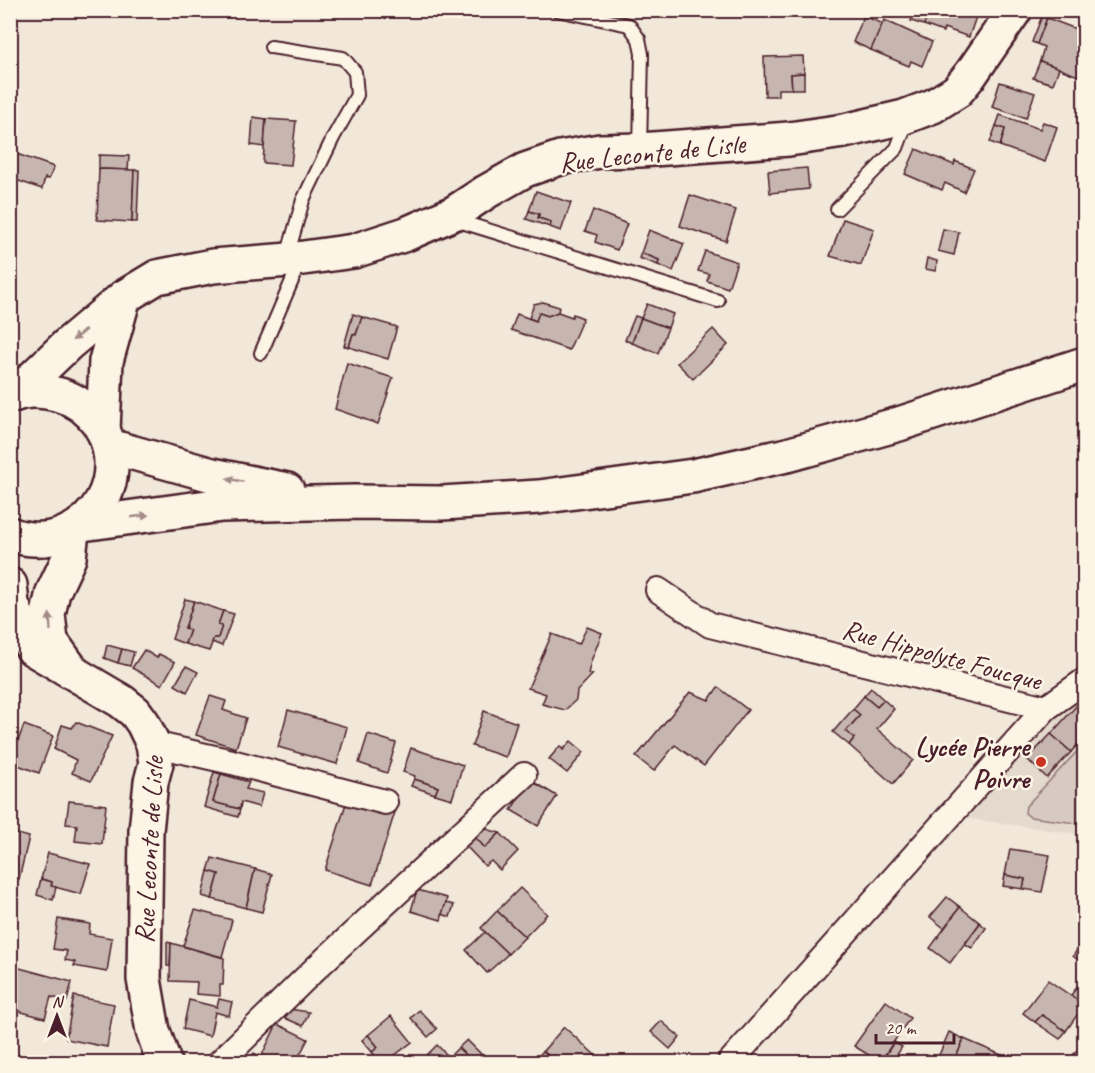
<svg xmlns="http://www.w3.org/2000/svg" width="1095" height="1073" viewBox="0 0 1095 1073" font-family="Caveat,sans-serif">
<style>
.built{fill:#e4d9cd}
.green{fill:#d8cac0;stroke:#917476;stroke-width:1.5}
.building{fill:#c7b6af;stroke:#4a1f2b;stroke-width:1.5}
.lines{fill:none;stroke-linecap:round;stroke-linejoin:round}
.lane-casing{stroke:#4a1f2b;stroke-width:16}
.street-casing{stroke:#4a1f2b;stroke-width:28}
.secondary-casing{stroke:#4a1f2b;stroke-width:38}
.primary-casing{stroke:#4a1f2b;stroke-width:38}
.lane{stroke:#fcf5e5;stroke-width:12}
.street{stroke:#fcf5e5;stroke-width:24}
.secondary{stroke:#fcf5e5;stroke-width:33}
.primary{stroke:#fcf5e5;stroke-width:33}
.oneway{fill:#a38a88}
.poi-dot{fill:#c8321e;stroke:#fcf5e5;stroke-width:2}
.labels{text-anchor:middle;stroke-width:5;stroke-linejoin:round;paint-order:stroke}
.street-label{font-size:28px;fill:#4a1f2b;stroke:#fcf5e5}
.poi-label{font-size:28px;font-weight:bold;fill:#4a1f2b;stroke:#fcf5e5;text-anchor:end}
</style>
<rect width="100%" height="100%" fill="#f1e8da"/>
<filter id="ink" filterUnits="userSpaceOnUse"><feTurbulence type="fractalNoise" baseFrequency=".0167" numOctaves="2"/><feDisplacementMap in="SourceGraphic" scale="12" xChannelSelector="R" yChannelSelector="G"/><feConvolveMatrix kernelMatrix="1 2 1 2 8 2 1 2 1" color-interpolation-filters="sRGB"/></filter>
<g filter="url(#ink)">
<polygon class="built" points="1084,681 1084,835 950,816"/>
<polygon class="green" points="1084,744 1084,824 1030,817 1025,813 1026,806"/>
<g class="building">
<polygon points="915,10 930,10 924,25 911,21"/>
<polygon points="930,10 976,10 978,11 969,37 944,28 943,32 924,25"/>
<polygon points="864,16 883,24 871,50 853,42"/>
<polygon points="1042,16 1047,18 1037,44 1032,42"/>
<polygon points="1047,18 1084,32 1084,73 1083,78 1040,61 1044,47 1037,44"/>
<polygon points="884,20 932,42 922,66 911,61 909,66 871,50"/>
<polygon points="803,56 804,73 791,74 792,89 778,89 778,96 765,96 764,57"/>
<polygon points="1040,61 1059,68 1053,84 1033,78"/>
<polygon points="804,73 804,89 792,89 791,74"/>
<polygon points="1000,82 1035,93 1026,118 992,107"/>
<polygon points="1000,115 1040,129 1043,122 1057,127 1045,162 1000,146 1005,129 996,126"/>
<polygon points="253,117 266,119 264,147 251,145"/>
<polygon points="266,119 296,121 291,165 263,163"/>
<polygon points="996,126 1005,129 1000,146 990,142"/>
<polygon points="916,149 954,165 955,161 974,169 964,192 945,183 942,190 905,174"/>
<polygon points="11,152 54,167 49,179 45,178 42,189 10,178"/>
<polygon points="99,155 129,156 128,170 99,169"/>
<polygon points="807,168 809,189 770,193 768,171"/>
<polygon points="99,169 134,170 132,222 97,220"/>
<polygon points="134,170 139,170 137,222 132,222"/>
<polygon points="536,191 571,203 561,231 550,227 551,222 538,218 539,214 529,211"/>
<polygon points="690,195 736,210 726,241 680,226"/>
<polygon points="593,210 627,224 617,250 595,242 597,235 585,231"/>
<polygon points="529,211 539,214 538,218 551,222 550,227 526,219"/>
<polygon points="843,219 874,229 861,265 830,256"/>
<polygon points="943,229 959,232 954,255 938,251"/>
<polygon points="649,230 684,244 673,271 658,265 659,260 641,253"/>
<polygon points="705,251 737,262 728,288 707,281 709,274 698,271"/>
<polygon points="641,253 659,260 658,265 639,258"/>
<polygon points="927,258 937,261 936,271 925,269"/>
<polygon points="543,302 559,307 558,312 548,316 539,313 536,321 529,318 534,304"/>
<polygon points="647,304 673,314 668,328 641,318"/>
<polygon points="558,312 572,317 573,314 583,318 569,350 511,330 517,314 536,321 539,313 548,316"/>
<polygon points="353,314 362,317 356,335 353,334 349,347 344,346"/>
<polygon points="635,316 641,318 632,343 625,340"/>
<polygon points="362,317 397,327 388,359 349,347 353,334 356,335"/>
<polygon points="641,318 668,328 658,353 632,343"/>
<polygon points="713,329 728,345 693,379 677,363"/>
<polygon points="347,363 393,378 378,424 335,409"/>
<polygon points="185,599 194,601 185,628 190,630 185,644 172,639"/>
<polygon points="194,601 223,611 218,625 222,626 218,638 214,638 209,651 185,644 190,630 185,628"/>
<polygon points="223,611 234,614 222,646 212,642 214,638 218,638 222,626 218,625"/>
<polygon points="587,627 602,633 591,661 588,674 593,674 577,691 576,700 565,710 542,704 546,694 528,688 552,634 579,644"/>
<polygon points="107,645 122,649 118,663 104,658"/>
<polygon points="122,649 134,652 130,666 118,663"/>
<polygon points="144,650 157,658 159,654 175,662 162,685 132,668"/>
<polygon points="186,666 198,672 187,692 175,685"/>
<polygon points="718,687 748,710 704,766 675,745 654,771 636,757 690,692 709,700"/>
<polygon points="871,688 884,700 877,707 864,696"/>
<polygon points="210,696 226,701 223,710 246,718 236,748 196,735"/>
<polygon points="864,696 877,707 884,700 894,709 877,729 913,760 893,784 849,745 854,738 846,731 860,715 853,709"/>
<polygon points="1077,705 1084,712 1084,738 1071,752 1051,734"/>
<polygon points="853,709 860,715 846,731 854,738 849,745 833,732"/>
<polygon points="288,710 347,727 337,764 278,747"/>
<polygon points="484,711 517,723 506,757 472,746"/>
<polygon points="76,722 112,736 91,781 72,773 76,760 54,749 62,725 72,728"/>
<polygon points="24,725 53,736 39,773 10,762"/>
<polygon points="368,734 396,743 387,773 359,763"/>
<polygon points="1051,734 1071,752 1047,778 1027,759"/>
<polygon points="571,741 584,752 567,773 549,759 560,746 563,750"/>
<polygon points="411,748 463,765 452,799 435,794 438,787 414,779 415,776 403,772"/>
<polygon points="214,772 221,774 213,802 240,809 238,817 204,807"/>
<polygon points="221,774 249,782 246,789 263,793 259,807 241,802 240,809 213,802"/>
<polygon points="414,779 438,787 435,794 411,786"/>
<polygon points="530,780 557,796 538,826 511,810"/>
<polygon points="348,797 395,812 372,885 325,870"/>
<polygon points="69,801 106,805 102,844 75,841 77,825 66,824"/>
<polygon points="483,828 500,833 485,848 474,836"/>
<polygon points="10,832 29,837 19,879 10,877"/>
<polygon points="500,833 518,851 500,870 491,861 485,866 465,845 474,836 485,848"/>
<polygon points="1010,849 1050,855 1042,892 1023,889 1025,879 1005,875"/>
<polygon points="48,853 90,864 81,894 51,886 52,882 41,879"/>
<polygon points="212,858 255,869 246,908 212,899 219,874 208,871"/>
<polygon points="255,869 272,874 262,912 246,908"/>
<polygon points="208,871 219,874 212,899 202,896"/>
<polygon points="1005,875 1025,879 1023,889 1003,886"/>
<polygon points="41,879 52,882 51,886 56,887 53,900 37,895"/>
<polygon points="520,888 547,914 525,937 497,911"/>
<polygon points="417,890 447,898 441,920 411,911"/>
<polygon points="947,897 960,907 944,928 930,917"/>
<polygon points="446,903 454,905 450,917 442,914"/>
<polygon points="960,907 980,923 950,963 930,948"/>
<polygon points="195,910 232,920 222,957 183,946"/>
<polygon points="497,911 525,937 508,954 481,928"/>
<polygon points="58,919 90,924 89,934 112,938 107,972 74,966 75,962 65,960 67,951 53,949"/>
<polygon points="980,923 986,928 972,948 965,944"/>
<polygon points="485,932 508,954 487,973 466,950"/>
<polygon points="1084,939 1084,964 1073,956"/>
<polygon points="167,942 171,943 170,966 167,966"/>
<polygon points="171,943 224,958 223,985 220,985 220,996 196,994 197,982 170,981"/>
<polygon points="12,966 72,982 67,1001 51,997 45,1018 10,1009 10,972"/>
<polygon points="1048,980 1084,1005 1066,1031 1042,1015 1035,1022 1023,1013"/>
<polygon points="1081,982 1084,984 1084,1005 1071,995"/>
<polygon points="74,996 114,1004 107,1047 66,1039"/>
<polygon points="219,999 232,1002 229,1016 215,1012 210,1036 183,1029 189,1000 217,1007"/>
<polygon points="886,1001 910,1018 880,1062 854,1046"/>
<polygon points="289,1009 309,1012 303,1026 285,1018"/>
<polygon points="419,1010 437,1029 428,1037 411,1018"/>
<polygon points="1042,1015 1066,1031 1060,1039 1035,1022"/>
<polygon points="391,1016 412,1042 386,1062 380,1062 372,1052 378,1047 368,1035"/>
<polygon points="661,1021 680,1037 670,1049 651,1032"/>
<polygon points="277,1024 308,1039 296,1062 249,1062 254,1053 261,1057"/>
<polygon points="564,1027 595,1055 588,1062 556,1062 543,1051"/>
<polygon points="949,1032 964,1039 954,1062 936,1062"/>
<polygon points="368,1035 378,1047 372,1052 362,1040"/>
<polygon points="964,1039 1006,1057 1004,1062 954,1062"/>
<polygon points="467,1040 481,1054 473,1062 458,1048"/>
<polygon points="1084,1041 1084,1062 1068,1062"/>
<polygon points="894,1042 902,1047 892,1062 881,1062"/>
<polygon points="437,1045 449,1057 458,1048 473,1062 420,1062"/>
<polygon points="543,1051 551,1058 547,1062 533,1062"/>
</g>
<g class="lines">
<defs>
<g id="lane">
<polyline points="557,10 629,25 639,39 642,54 640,149"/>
<polyline points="837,209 897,148 908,119"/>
<polyline points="452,219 718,301"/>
<polyline points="261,353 294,276 289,260 290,246 303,200 334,136 357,95 355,72 343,58 271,47"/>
</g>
<g id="street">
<polyline points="658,590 710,625 1046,708 730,1062"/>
<polyline points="1046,708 1084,681"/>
<polyline points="153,744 232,762 385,802"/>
<polyline points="220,1062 316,968 524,775"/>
</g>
<g id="secondary">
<polyline points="16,394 68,344 124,297 157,277 213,266 289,260 354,251 406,234 454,213 486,192 525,170 560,158 600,151 640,150 789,139 844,131 904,117 933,106 957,91 971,74 1015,10"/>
<polyline points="103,430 106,361 124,297"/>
<polyline points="10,585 12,604 25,635 33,649 121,701 135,712 143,723 153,744 156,763 151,782 146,831 144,979 153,1031 164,1062"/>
<polyline points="71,669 51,641 48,614 53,592 69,558 72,531"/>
</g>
<g id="primary">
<path d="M10,396C22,391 34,390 46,392C123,402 135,504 64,534C48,541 27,541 10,534"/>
<polyline points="109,446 212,475 287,490"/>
<polyline points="82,524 222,505 354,502 442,503 539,497 693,476 787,455 899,424 1084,364"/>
</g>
</defs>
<use href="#lane" class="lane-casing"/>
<use href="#street" class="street-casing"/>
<use href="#secondary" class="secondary-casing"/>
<use href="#primary" class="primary-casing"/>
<use href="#lane" class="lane"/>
<use href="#street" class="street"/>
<use href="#secondary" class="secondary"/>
<use href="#primary" class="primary"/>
</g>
<defs><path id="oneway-solid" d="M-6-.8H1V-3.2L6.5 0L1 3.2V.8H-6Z" transform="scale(1.5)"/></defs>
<g class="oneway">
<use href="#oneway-solid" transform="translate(79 335) rotate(140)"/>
<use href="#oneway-solid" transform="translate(235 480) rotate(-169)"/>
<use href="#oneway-solid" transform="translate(140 516) rotate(-8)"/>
<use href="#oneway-solid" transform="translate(50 622) rotate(-93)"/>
</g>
</g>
<circle class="poi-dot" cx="1041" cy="762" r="6"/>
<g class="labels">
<g class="street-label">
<text transform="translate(652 152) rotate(-6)" y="10">Rue Leconte de Lisle</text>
<text transform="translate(942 654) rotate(15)" y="10">Rue Hippolyte Foucque</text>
<text transform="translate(148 850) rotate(-87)" y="10">Rue Leconte de Lisle</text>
</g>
<g class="poi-label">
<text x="1029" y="756">Lycée Pierre<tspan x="1029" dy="32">Poivre</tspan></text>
</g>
</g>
<rect width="1095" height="1073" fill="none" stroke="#fcf5e5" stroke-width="36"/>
<rect x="18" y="18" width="1059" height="1037" fill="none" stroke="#4a1f2b" stroke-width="2" filter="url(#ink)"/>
<g transform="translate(57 1016)" stroke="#fcf5e5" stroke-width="4.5" paint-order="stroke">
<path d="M0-4.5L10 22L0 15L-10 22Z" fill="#4a1f2b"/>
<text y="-9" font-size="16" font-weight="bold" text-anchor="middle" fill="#4a1f2b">N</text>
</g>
<path d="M876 1034v9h78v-9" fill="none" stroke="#4a1f2b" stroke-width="3"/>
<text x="885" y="1034" font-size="18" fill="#4a1f2b" stroke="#fcf5e5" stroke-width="4.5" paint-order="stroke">20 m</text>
</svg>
